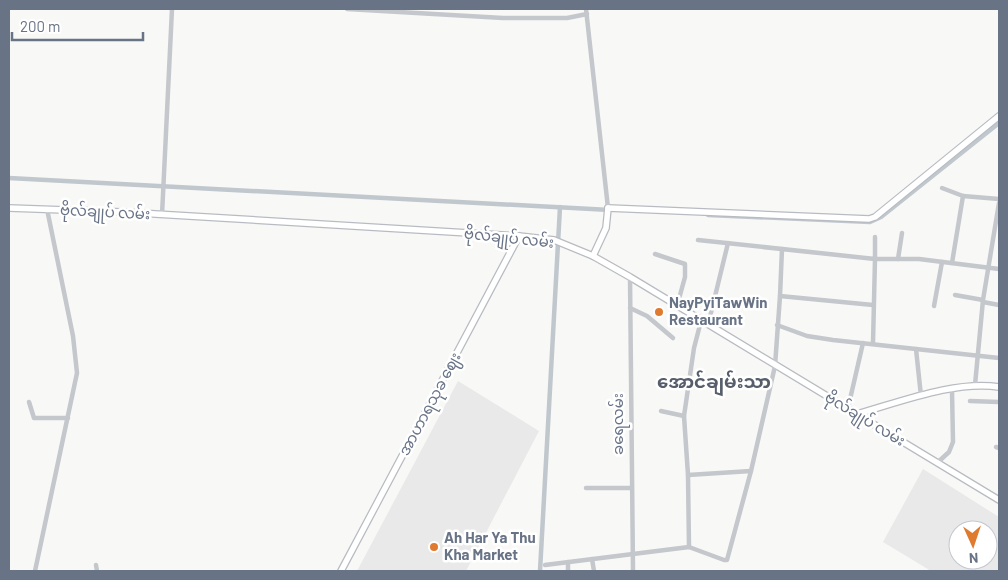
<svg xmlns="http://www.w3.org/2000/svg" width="1008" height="580" viewBox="0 0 1008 580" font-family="Barlow,'Noto Sans Myanmar',sans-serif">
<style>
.built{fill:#e9e9e9;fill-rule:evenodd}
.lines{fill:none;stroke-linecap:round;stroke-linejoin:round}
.canal{stroke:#c0c7cd;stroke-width:4.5}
.secondary-casing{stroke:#b8bcc2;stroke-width:8}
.street{stroke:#c4c7cb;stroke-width:4.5}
.secondary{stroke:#fff;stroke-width:5.5}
.poi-dot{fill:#df7a2f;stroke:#fff;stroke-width:2}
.labels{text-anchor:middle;stroke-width:5;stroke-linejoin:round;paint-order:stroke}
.street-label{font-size:15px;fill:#687386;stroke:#fff}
.poi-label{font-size:15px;font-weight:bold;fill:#687386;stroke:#fff;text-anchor:start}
.quarter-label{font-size:18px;font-weight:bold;fill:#565e6b;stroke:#fff}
</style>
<rect width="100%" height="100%" fill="#f8f8f6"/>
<g class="built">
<polygon points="458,381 539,431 466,571 357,571"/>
<path d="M923,469L999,517V571H931L883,542ZM958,530H988V560H958Z"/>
</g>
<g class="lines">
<g class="canal">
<polyline points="9,178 610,210"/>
<polyline points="708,215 870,222 881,217 999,123"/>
<polyline points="540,571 560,207"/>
</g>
<defs>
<g id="secondary">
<polyline points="9,208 122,212 519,236 554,240 593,256 630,277 999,500"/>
<polyline points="608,208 869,219 875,217 999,116"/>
<polyline points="593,256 606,228 608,208"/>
<path d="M857,414C900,402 956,380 999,387"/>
<polyline points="341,571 519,236"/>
</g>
</defs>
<use href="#secondary" class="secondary-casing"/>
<g class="street">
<polyline points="347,9 503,18 567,18 587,14"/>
<polyline points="586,9 608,208"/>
<polyline points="942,188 963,196 999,199"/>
<polyline points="162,215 172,9"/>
<polyline points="698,240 875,259 875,237"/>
<polyline points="655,254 685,264 685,277 677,306"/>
<polyline points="898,259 902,233"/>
<polyline points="952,263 963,196"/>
<polyline points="630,277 633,571"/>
<polyline points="955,295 983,300"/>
<polyline points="780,296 782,249"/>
<polyline points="983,302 999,305"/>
<polyline points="934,306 942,262"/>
<polyline points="630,308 647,316 673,338"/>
<polyline points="708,325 728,243"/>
<polyline points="777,325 807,336 833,340 999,358"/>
<polyline points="873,343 875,259 919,259 999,269"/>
<polyline points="916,349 921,396"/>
<polyline points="975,385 983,300 999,203"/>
<polyline points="970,401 999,402"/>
<polyline points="29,402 34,418 68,418"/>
<polyline points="848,408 863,343"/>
<polyline points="661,411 684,416"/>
<polyline points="996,447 999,448"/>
<polyline points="937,463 949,452 953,442 952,390"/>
<polyline points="688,475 751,471"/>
<polyline points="586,488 631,488"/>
<polyline points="689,547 688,475 684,416 694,348 701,321"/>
<polyline points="592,559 594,571"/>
<polyline points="568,562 568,571"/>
<polyline points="96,565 97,571"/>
<polyline points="545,565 689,547 724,560 727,560 751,471 775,366 780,296 873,305"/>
<polyline points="35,571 77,373 73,336 47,209"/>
</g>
<use href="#secondary" class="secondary"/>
</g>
<g class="poi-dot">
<circle cx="659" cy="312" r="5"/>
<circle cx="434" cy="547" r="5"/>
</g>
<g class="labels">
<g class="street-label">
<text transform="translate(105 212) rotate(3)" y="5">ဗိုလ်ချုပ် လမ်း</text>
<text transform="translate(509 238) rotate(6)" y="5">ဗိုလ်ချုပ် လမ်း</text>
<text transform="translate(430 404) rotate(-62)" y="5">အာဟာရသုခ ဈေး</text>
<text transform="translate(865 419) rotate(31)" y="5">ဗိုလ်ချုပ် လမ်း</text>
<text transform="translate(618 424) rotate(-90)" y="5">ခရေလမ်း</text>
</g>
<g class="poi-label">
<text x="669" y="308">NayPyiTawWin<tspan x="669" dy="17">Restaurant</tspan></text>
<text x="444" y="543">Ah Har Ya Thu<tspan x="444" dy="17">Kha Market</tspan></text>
</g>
<g class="quarter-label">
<text x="714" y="388">အောင်ချမ်းသာ</text>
</g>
</g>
<rect width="1008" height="580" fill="none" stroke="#687386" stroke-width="20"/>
<g transform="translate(973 545) rotate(177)"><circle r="24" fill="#ffffff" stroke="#c3c7cf"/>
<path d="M0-4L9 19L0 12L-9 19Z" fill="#df7a2f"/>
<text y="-8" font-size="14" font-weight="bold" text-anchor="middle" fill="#687386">N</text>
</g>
<path d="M12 32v8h131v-8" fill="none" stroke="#687386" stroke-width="2.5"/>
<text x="20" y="32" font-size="15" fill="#687386" stroke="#ffffff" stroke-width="4" paint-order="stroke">200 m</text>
</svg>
